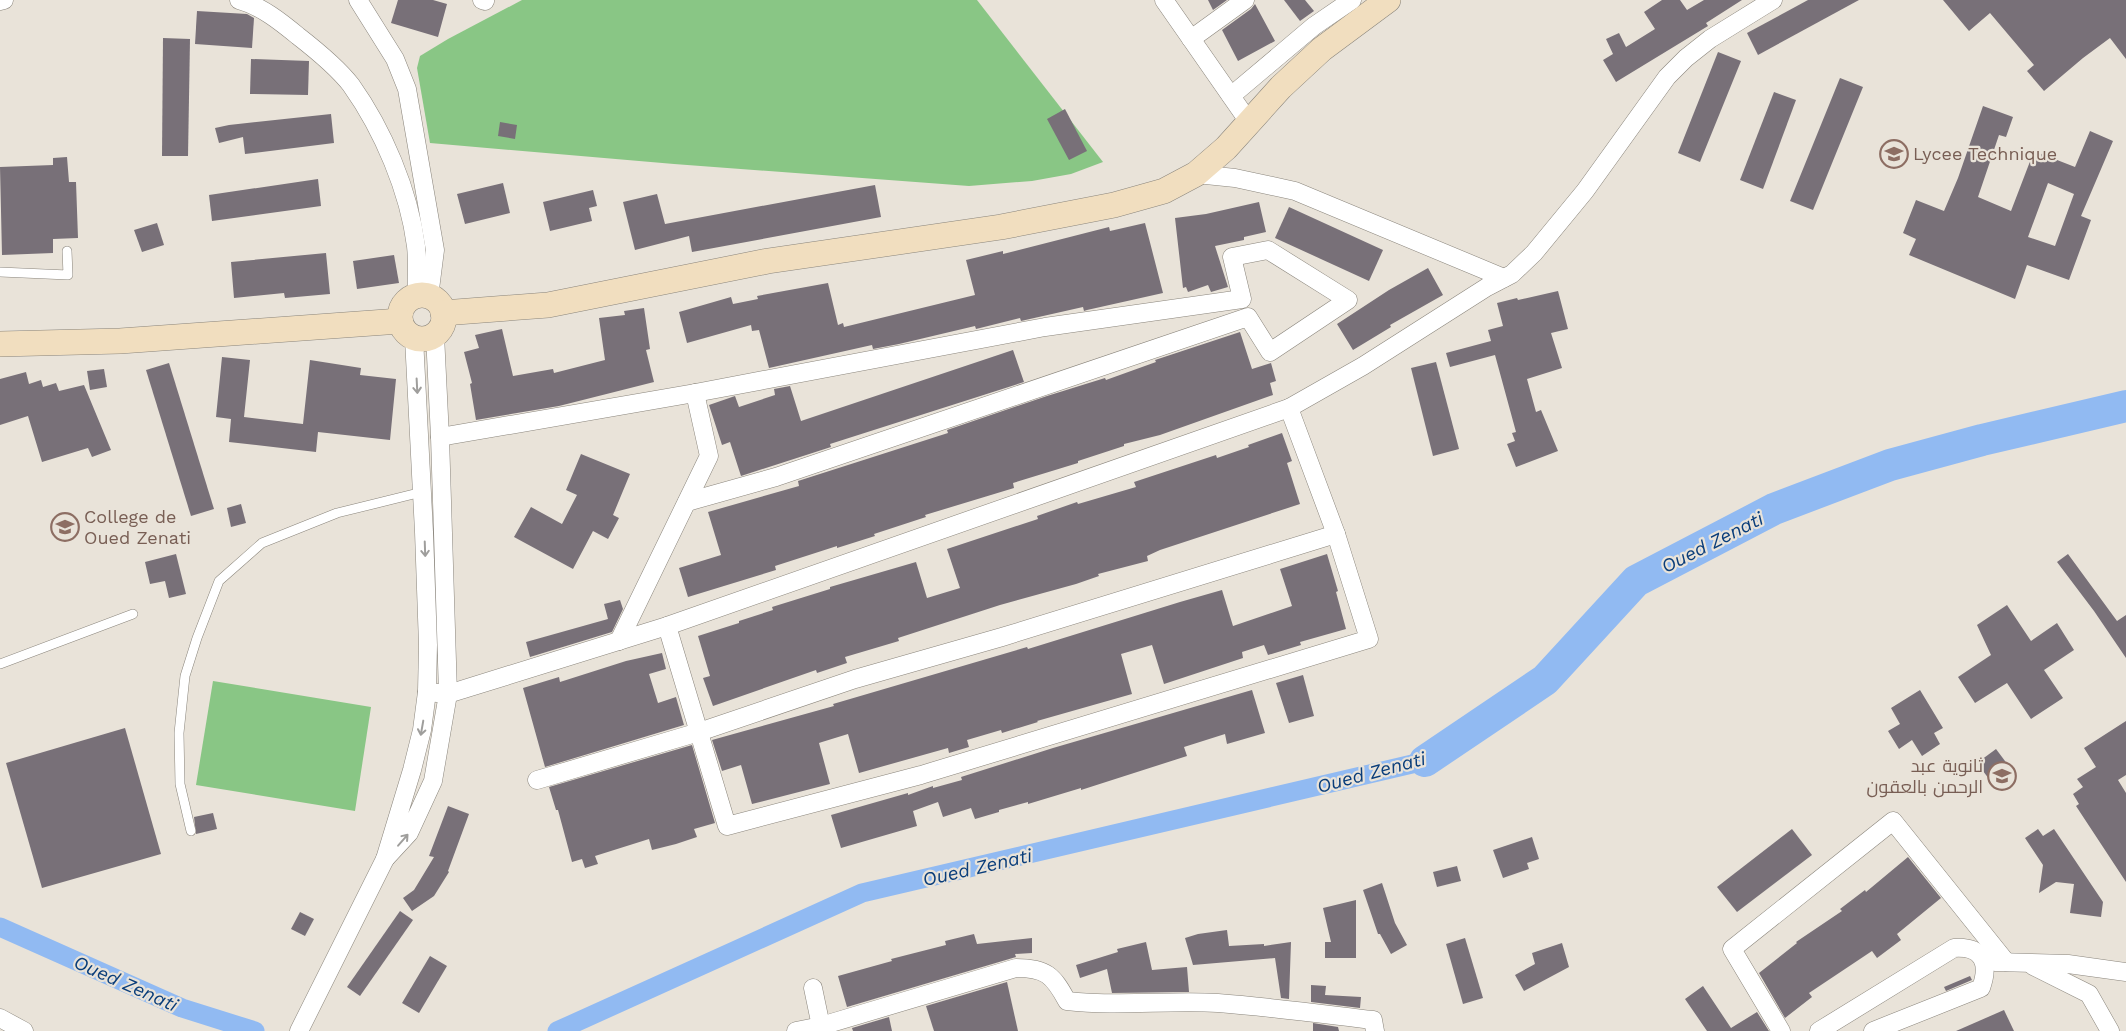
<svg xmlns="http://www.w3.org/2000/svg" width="2126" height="1031" viewBox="0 0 2126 1031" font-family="'Work Sans',Cairo,sans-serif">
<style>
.green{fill:#89c685}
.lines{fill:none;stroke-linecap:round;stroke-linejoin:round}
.canal{stroke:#91baf2;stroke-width:19}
.river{stroke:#91baf2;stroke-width:32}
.building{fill:#787078;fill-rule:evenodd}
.service-casing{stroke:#8a857c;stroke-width:10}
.minor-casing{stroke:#8a857c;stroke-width:19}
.secondary-casing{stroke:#8a857c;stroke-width:26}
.service{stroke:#fff;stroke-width:9}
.minor{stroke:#fff;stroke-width:18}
.secondary{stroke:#f1debf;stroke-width:25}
.oneway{stroke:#9f9e9c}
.labels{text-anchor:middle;stroke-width:4.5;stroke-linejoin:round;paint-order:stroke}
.education-label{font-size:18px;fill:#785e54;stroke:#e9e3d9;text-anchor:start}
.water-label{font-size:19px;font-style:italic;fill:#093d7a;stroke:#e9e3d9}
</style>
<rect width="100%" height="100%" fill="#e9e3d9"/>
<g class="green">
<polygon points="522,0 977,0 1103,162 1071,174 1032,181 969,186 674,164 430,143 417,68 420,56 448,39"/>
<polygon points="213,681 371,707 355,811 196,785"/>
</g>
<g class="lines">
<g class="canal">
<polyline points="0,927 182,1008 255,1031"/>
<polyline points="557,1031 862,893 1425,761"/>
</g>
<polyline class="river" points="1425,761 1545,680 1636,581 1774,509 1890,465 1982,440 2126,406"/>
</g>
<g class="building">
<polygon points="398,0 433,0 447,4 438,37 391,23"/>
<polygon points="1208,0 1227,0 1213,10"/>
<polygon points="1284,0 1305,0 1314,11 1300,21"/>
<polygon points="1662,0 1680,0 1687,10 1704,0 1742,0 1706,23 1708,26 1616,82 1603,60 1613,54 1606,39 1619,33 1626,47 1655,29 1644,12"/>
<polygon points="1808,0 1859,0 1758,55 1747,33"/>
<polygon points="1943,0 2126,0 2126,59 2110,38 2083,58 2044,91 2027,71 2034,65 1990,13 1969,31"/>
<polygon points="1255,4 1275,41 1238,61 1222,30 1251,9"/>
<polygon points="197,11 247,14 254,18 252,48 195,44"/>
<polygon points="163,38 190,39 188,156 162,156"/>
<polygon points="1718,52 1741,61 1700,162 1678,153"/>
<polygon points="251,59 309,61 308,95 250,94"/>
<polygon points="1840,78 1863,87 1813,210 1790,201"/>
<polygon points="1774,92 1796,100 1763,189 1740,180"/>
<path d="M1983,106L2013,117L2006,137L1999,135L1978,197L2011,211L2034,151L2075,167L2090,131L2113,141L2081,216L2091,220L2069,280L2027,265L2015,299L1909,255L1916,239L1903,233L1916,200L1944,211L1958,178ZM2048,183L2074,194L2055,246L2028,237Z"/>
<polygon points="1065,109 1087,151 1069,160 1047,119"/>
<polygon points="331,114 334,143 245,154 243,137 219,143 215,128 229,125"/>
<polygon points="500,122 517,125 515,139 498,136"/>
<polygon points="67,157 69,182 76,182 78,238 53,239 53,253 2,255 0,167 53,165 53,158"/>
<polygon points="318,179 321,206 212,221 209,195"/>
<polygon points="503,183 510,213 465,224 457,194"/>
<polygon points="875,185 881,217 692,252 689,236 635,250 623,202 657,194 665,224"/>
<polygon points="593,190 597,206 589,208 592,221 550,231 543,202"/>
<polygon points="1259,202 1266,232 1244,237 1244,240 1215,246 1228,287 1211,292 1208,285 1188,292 1186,287 1183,288 1175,218 1206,214"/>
<polygon points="1289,207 1383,250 1369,281 1275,238"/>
<polygon points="157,223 164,245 142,252 134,230"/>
<polygon points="1145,223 1163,293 1087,310 1084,311 1083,307 1021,321 1020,318 976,329 975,326 899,344 873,349 872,345 769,368 759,330 752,331 751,325 687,343 679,312 731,297 733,304 758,299 757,296 828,283 838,325 843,323 844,327 975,295 966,260 1003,251 1003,254 1109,227 1110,231"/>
<polygon points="326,253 330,294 285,298 284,293 234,298 231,262"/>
<polygon points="394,255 399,283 357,289 353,261"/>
<polygon points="1428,268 1443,295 1390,325 1391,327 1353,350 1337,324 1389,290"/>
<polygon points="1558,291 1568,329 1551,333 1562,368 1527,379 1536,412 1541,410 1558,451 1516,467 1507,444 1515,441 1512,433 1516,432 1495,355 1450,367 1446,353 1491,341 1488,330 1503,326 1497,303 1517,298 1518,300"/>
<polygon points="644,308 650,349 646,350 654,382 559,406 476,420 470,384 472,383 464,352 479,348 475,335 502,329 513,376 553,369 554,373 605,360 599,318 625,315 624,311"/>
<polygon points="1240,332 1252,369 1271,363 1276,381 1270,383 1273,395 1160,435 1124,444 1124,446 1078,461 1078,463 1013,483 1014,488 925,515 926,517 874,534 875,536 837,548 837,546 775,566 776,570 688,597 679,568 721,555 708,512 799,486 798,481 948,433 947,430 1047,396 1105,378 1106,380 1156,362 1155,360"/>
<polygon points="1013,350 1024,382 830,444 831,447 741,476 730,442 722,445 709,405 735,396 739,407 775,395 774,389 790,386 801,421"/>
<polygon points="222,357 250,360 244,417 303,424 310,360 361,368 360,375 396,379 390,440 318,432 316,452 229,442 231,419 216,417"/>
<polygon points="1436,362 1459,449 1433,456 1411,368"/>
<polygon points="169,363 214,509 191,516 146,370"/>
<polygon points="104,369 107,387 90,390 87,371"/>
<polygon points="26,372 29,384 41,380 43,387 56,383 59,391 84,385 111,450 92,457 88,448 42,462 28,416 0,425 0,379"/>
<polygon points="1282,433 1292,461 1287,463 1300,504 1160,550 1147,556 1148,561 1098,574 1099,576 1076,584 1000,605 898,638 899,641 845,657 847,663 817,673 816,670 713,706 703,678 710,676 698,636 739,623 739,621 773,610 772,607 830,589 830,587 916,562 927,598 960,588 947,549 1038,519 1037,516 1077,502 1078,504 1136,487 1134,482 1216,455 1217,458 1249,447 1248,445"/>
<polygon points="581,454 630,474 613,515 619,518 608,539 593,531 573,569 514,537 531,507 562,524 577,495 566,490"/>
<polygon points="241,504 246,523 231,527 227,508"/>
<polygon points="176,554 186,594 169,598 165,581 150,584 145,562"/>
<polygon points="1327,554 1338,591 1336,592 1346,629 1300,642 1301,645 1268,655 1264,645 1242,652 1243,658 1164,684 1152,645 1121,654 1132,694 1037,721 1038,722 1002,733 1001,730 967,740 969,747 949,753 948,748 859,773 848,734 822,742 819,743 830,784 752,804 741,765 722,771 712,740 834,706 833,704 1027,647 1028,649 1180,602 1222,590 1233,626 1292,606 1280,569"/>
<polygon points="2068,554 2117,621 2126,615 2126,658 2094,611 2057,562"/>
<polygon points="620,600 623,609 612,632 530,657 526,642 608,619 604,604"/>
<polygon points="2007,605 2031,641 2057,623 2074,650 2044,670 2063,698 2031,719 2007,683 1975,703 1958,677 1991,655 1977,625"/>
<polygon points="662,653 666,669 649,674 658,703 676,697 684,725 545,767 523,688 559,677 560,682 626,661"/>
<polygon points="1303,675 1314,716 1289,723 1276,683"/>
<polygon points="1252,690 1265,733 1227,744 1225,734 1184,747 1187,756 1081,790 1081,788 1028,804 1028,802 999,810 999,812 975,819 971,808 943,817 938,802 913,811 917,826 841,848 831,815 908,793 908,795 933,786 933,788 962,780 961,777 1053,748"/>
<polygon points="1920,690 1943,728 1934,733 1940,744 1922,756 1912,740 1899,749 1888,731 1900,724 1891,708"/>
<polygon points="2126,721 2126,775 2118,780 2126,793 2126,882 2076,806 2079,804 2073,794 2083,787 2077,779 2096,767 2084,748"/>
<polygon points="125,728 161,854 42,888 6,763"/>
<polygon points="692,745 715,823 694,829 697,837 676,844 652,850 649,839 595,856 598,864 585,868 582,859 572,862 558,810 556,810 549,787"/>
<polygon points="1996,749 2008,765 1989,779 1977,763"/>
<polygon points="448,806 469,814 448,871 449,872 434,896 412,911 403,898 414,890 434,857 429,856"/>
<polygon points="213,813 217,829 196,834 194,817"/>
<polygon points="1792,829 1812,855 1737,912 1717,887"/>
<polygon points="2038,829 2043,836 2054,829 2103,902 2101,917 2070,913 2074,884 2056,882 2039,893 2043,865 2025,838"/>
<polygon points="1532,837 1539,859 1527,863 1529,869 1503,878 1493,850"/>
<polygon points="1908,857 1941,898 1897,934 1901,940 1877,958 1872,951 1809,993 1812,997 1785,1018 1759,973 1797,943 1796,942 1842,911 1840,909 1865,890 1866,892"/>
<polygon points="1457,866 1461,881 1437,887 1433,872"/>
<polygon points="1382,883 1395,923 1407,945 1391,954 1380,934 1378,934 1363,890"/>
<polygon points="1356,900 1356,958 1325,958 1325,942 1331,942 1323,908"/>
<polygon points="400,911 413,920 360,996 347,987"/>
<polygon points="300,912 314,919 305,936 291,929"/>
<polygon points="1227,930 1229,946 1264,944 1264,946 1291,942 1289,999 1281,998 1275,958 1193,965 1185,938 1198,934"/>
<polygon points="974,934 977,944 1032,938 1032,953 1015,954 1016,957 847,1007 838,976 892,961 891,959 946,945 945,941"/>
<polygon points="1465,938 1483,998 1463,1004 1446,944"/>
<polygon points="1146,942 1152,970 1187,967 1189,992 1112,993 1107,969 1080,978 1076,965 1118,952 1117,949"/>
<polygon points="1562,943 1569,967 1524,991 1515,975 1535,964 1532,953"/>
<polygon points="430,956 447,966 419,1013 402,1003"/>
<polygon points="1970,976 1972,980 1946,991 1944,987"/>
<polygon points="1007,982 1018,1031 934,1031 926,1006"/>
<polygon points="1311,985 1326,986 1325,995 1361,997 1360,1008 1311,1002"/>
<polygon points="1703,986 1731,1028 1757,1012 1769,1031 1707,1031 1685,999"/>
<polygon points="2004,1010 2014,1031 1956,1031"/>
<polygon points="889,1017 892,1031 853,1031 852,1028"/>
<polygon points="1313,1023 1338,1027 1339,1031 1313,1031"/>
</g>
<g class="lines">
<defs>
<g id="service">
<polyline points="0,272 68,275 67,251"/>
<polyline points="0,664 133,614"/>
<polyline points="191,831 180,784 179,733 185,676 197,638 219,581 262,543 337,513 422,492"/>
</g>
<g id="minor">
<path d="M239,0C261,6 281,22 298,36C316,50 337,67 351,85C383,130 409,191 416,246C418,263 416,280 417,296"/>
<polyline points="358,0 395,59 407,89 435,250 429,297"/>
<polyline points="482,0 485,1"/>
<polyline points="1164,0 1249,122"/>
<polyline points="0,1 4,0"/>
<polyline points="1191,39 1245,0"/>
<polyline points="1231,96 1314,26 1352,0"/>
<polyline points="1196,174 1235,178 1295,191 1504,278"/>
<polyline points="414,338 424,532 428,645 427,692 422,730 412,770 385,859 409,833 433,781 448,694 440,437 435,335"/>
<polyline points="440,437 695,393 1045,327 1242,299 1232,257 1268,250 1348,300 1270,352 1248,317 776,477 687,502"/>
<polyline points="667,626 727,826 921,775 1369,639 1336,534 1289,408"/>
<polyline points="619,641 709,456 695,393"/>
<polyline points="427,692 448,694 667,626 1289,408 1363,366 1487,287 1512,274 1534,253 1585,191 1667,77 1686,58 1710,39 1773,0"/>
<polyline points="537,780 699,732 855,679 1002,637 1336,534"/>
<polyline points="1995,962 2068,964 2126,972"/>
<polyline points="2033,966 2089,994 2110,1031"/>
<polyline points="813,988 822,1031"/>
<polyline points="0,1018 24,1031"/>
<polyline points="299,1031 385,859"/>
<path d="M796,1031L821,1026L1016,968C1046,968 1053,975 1067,1001C1117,1007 1168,1000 1218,1003C1270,1007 1322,1014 1373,1020L1375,1031"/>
<polyline points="1781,1031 1732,949 1893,821 2006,962"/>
<path d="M1819,1031L1954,948C1983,946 1990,963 1981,988L1873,1031"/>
</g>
<g id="secondary">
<circle cx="422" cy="317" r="22"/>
<polyline points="443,313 548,305 768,261 1001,227 1114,205 1164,191 1196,174 1226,148 1281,87 1322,49 1388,0"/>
<polyline points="0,344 120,341 400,321"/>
</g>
</defs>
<use href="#service" class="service-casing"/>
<use href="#minor" class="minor-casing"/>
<use href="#secondary" class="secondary-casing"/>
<use href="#service" class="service"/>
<use href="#minor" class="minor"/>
<use href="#secondary" class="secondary"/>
</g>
<defs><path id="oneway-shaft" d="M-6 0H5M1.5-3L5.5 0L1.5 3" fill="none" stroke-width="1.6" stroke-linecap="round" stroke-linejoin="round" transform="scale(1.25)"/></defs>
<g class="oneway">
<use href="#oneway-shaft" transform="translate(417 386) rotate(87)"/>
<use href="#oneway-shaft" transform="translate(425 549) rotate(88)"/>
<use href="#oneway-shaft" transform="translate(422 728) rotate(100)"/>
<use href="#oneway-shaft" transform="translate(403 840) rotate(-49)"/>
</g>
<defs>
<symbol id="school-ring" viewBox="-11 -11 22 22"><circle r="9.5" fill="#e9e3d9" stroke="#8d6e63" stroke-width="1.5"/><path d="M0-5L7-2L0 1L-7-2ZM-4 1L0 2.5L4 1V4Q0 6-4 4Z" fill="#8d6e63"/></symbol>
</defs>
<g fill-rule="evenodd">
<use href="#school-ring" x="1878" y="138" width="32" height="32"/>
<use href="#school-ring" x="49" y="511" width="32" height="32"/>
<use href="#school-ring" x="1986" y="760" width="32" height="32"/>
</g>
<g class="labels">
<g class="education-label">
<text x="1913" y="160">Lycee Technique</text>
<text x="84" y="523">College de<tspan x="84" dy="21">Oued Zenati</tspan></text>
<text x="1983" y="772" text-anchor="end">ثانوية عبد<tspan x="1983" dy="21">الرحمن بالعقون</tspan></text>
</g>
<g class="water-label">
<text transform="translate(1712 542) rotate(-27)" y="7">Oued Zenati</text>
<text transform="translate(1371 772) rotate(-15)" y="7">Oued Zenati</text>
<text transform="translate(977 867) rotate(-13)" y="7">Oued Zenati</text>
<text transform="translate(126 983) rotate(24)" y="7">Oued Zenati</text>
</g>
</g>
</svg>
